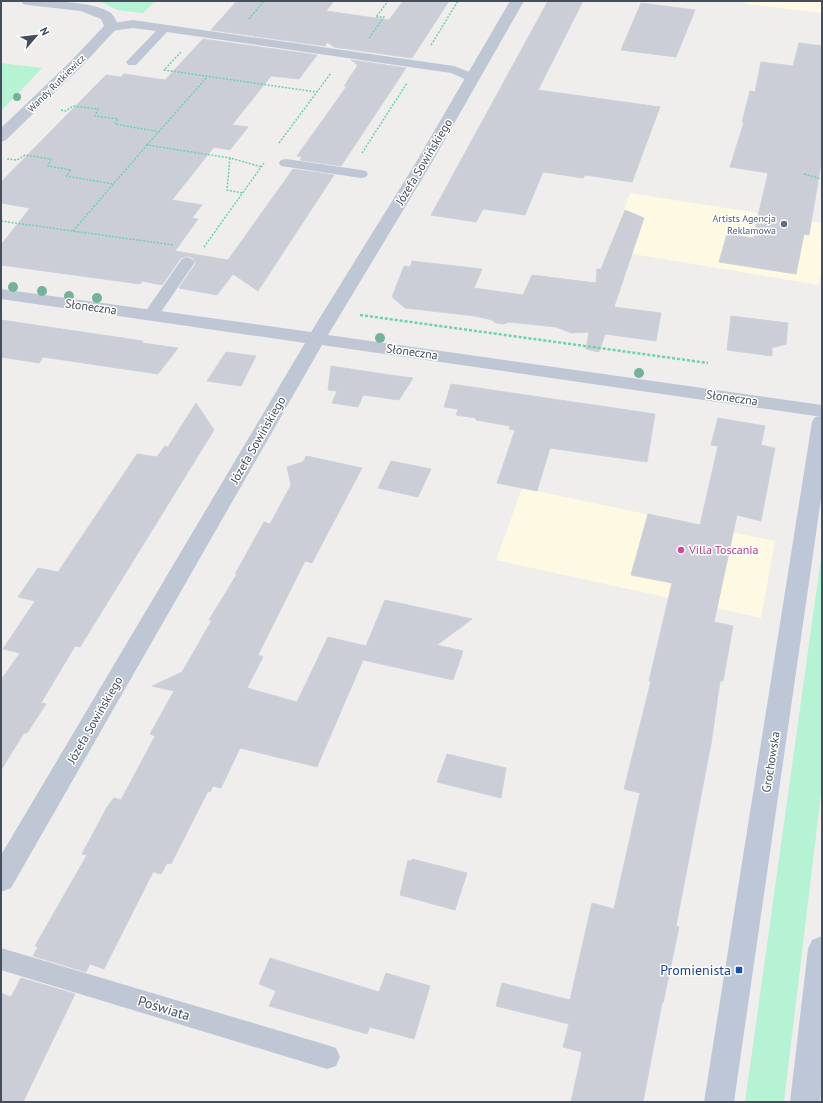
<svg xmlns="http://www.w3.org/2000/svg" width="823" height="1103" viewBox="0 0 823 1103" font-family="'PT Sans',sans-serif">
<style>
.commercial{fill:#fdf9e3}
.green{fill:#b6f3d5}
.building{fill:#cbced6;stroke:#d0d2da}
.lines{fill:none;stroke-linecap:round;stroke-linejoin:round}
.path-far1{stroke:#6bd4ad;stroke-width:1.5;stroke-dasharray:2 1.5;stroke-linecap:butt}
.path{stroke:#6bd4ad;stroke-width:2.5;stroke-dasharray:3 2;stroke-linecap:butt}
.lane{fill:#bfc7d4;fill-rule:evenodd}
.street{fill:#bfc7d4;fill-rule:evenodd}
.secondary{fill:#bdc7d8;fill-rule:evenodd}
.tree{fill:#74b39a}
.service-dot{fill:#5c6f8a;stroke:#fff;stroke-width:1.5}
.hotel-dot{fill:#d1479c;stroke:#fff;stroke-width:1.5}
.transit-dot{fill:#1a4fb4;stroke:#fff;stroke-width:1.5}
.labels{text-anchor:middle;stroke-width:3;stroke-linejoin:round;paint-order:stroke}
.far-street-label{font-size:10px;fill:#444e5c;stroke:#fff}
.far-service-label{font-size:10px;fill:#4e5e75;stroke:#fff;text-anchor:end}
.street-label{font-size:12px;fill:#444e5c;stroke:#fff}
.hotel-label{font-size:12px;fill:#b23c85;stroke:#fff;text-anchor:start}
.near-transit-label{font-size:14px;fill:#164399;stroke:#fff;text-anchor:end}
.near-street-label{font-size:14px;fill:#444e5c;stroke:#fff}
</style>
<rect width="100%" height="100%" fill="#f0eded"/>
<g class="commercial">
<polygon points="745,1 822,1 822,13 744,4"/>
<polygon points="630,193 822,223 822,268 819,285 609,250"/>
<polygon points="522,488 775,541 761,618 496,560"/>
</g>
<g class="green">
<polygon points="96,1 155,1 143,13 117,10 106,4"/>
<polygon points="1,63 42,68 1,111"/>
<polygon points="822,551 822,786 784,1102 745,1102"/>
</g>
<g class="building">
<polygon points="237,1 334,1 326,11 389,20 403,1 449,1 412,58 334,47 327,42 325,46 211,30"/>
<polygon points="548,1 583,1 538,90 660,107 632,182 585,175 583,178 543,172 525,215 483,209 476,222 431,215"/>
<polygon points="641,3 695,10 676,57 621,50"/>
<polygon points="203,39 317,55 299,79 271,76 232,125 248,127 230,150 214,147 172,200 202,205 192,218 198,219 175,251 228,260 293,169 334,175 258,291 233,274 217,295 179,288 196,263 193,258 188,256 181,258 162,285 142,281 140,284 1,265 1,245 30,208 1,203 1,182 106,75 121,77 124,74 165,80"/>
<polygon points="799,43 822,46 822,158 809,235 804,234 796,274 719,262 727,234 753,238 768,173 730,167 744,122 742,122 750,91 755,92 761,62 793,66"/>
<polygon points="351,60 406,68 341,166 300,160 302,157 297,156 347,86 344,86 358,65"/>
<polygon points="625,210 644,218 614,307 661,313 656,341 605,334 599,352 586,349 589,332 571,333 556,327 509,322 503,324 496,323 492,320 475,316 405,308 392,297 404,266 410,267 412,261 482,269 474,288 523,295 532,275 596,283 597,269 601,269"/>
<polygon points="731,316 788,323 786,344 772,348 772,356 727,350"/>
<polygon points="1,320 143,341 142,343 178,348 158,374 43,357 39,363 1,357"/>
<polygon points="226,352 256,356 241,386 207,381"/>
<polygon points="331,366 390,375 413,378 399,400 363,395 358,407 332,403 337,391 328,390"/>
<polygon points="451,384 655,414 647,462 550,448 537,491 497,483 515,430 509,429 510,426 476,420 476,418 456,415 458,409 444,407"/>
<polygon points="196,403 214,430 80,647 75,646 41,703 46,704 27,733 24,733 1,770 1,680 20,653 3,649 35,601 18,597 38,568 58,572 137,454 157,457 165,446 168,447"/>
<polygon points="718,418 765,426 761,445 775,448 761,521 737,515 714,622 733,626 723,681 720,681 711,744 676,926 679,927 663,1003 662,1003 643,1102 571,1102 582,1052 563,1047 569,1024 496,1006 502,983 570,1000 592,903 614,909 640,793 624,789 651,681 649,681 672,583 631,575 648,514 700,525 718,446 711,445"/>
<polygon points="306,456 362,468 312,563 305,561 258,655 263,657 247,688 297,702 328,637 366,646 385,600 472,619 437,645 463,651 453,680 363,660 317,767 240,748 221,788 213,786 210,792 208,791 171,864 167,863 161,874 153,872 104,969 90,964 86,972 33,956 38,947 35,946 87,855 82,854 107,807 114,798 121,800 155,736 150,734 174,691 152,686 182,672 212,620 209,620 237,574 235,574 264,522 270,524 291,485 287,467 303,462"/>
<polygon points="391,461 431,469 418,497 378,488"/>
<polygon points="447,754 506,768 501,798 437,782"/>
<polygon points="412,859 467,873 455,910 400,895 408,860 411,861"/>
<polygon points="270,958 379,992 386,973 430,986 414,1039 370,1027 367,1034 269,1006 276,991 259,984"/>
<polygon points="21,978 75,994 23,1102 1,1102 1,993 11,997"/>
</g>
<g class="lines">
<g class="path-far1">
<polyline points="249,19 264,1"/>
<polyline points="369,38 384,17 376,17 388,1"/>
<polyline points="431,45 458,1"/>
<polyline points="181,52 164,70 317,92"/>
<polyline points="61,110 66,111 73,106 98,109 95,116 118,119 115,124 160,132"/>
<polyline points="279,143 331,73"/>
<polyline points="147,145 207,77"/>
<polyline points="362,153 407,83"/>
<polyline points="230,158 227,190 243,193"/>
<polyline points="7,159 17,160 25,155 51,159 48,166 71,170 66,176 113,184"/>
<polyline points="804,174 822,179"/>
<polyline points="1,221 173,245"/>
<polyline points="73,231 147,145 230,158 262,167"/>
<polyline points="204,247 264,163"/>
</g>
<polyline class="path" points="360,315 708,363"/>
<g class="lane">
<polygon points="133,20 454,66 477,75 479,78 477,81 469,81 451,73 167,32 136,65 128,65 126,62 156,31 133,28 111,31 107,30 105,27 107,24"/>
<polygon points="286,159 361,170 366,171 368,174 366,177 361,178 281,166 279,163 281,160"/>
<polygon points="187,257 192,259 195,262 159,315 157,318 151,320 145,318 143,315 182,259"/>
<polygon points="1,948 327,1045 336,1048 340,1057 336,1066 327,1069 1,970"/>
</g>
<g class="street">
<path d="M21,1C45,1 91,0 111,13C115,17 117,22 118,27L81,67L6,140L1,142V128L71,61L104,26L101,19L81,11L28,5L23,4Z"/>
<polygon points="510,1 524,1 431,164 328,335 822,405 822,417 322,345 11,888 1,892 1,855 305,343 1,299 1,289 311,332 415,164"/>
</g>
<g class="secondary">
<polygon points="822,416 822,492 734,1102 704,1102 812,422 815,417"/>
<polygon points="822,936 822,1086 820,1102 790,1102 808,949 812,940"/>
</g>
</g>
<g class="tree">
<circle cx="17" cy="97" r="4"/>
<circle cx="13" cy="287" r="5"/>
<circle cx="42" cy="291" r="5"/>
<circle cx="69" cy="296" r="5"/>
<circle cx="97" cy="298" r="5"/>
<circle cx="380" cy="338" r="5"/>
<circle cx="639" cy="373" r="5"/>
</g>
<circle class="service-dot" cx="784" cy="224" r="4"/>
<circle class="hotel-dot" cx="681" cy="550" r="4"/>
<rect class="transit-dot" x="735" y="966" width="8" height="8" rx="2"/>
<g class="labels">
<g class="far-street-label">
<text transform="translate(56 83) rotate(-45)" y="4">Wandy Rutkiewicz</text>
</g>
<g class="far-service-label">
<text x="776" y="222">Artists Agencja<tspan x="776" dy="12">Reklamowa</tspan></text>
</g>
<g class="street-label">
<text transform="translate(424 162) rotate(-59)" y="4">Józefa Sowińskiego</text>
<text transform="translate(91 307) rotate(8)" y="4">Słoneczna</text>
<text transform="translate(412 352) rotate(8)" y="4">Słoneczna</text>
<text transform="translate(732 398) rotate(8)" y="4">Słoneczna</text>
<text transform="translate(258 440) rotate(-60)" y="4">Józefa Sowińskiego</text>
<text transform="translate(95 720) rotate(-60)" y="4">Józefa Sowińskiego</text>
<text transform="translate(771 762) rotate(-81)" y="4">Grochowska</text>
</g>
<g class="hotel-label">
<text x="689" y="554">Villa Toscania</text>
</g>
<g class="near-transit-label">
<text x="731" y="975">Promienista</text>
</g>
<g class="near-street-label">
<text transform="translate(164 1008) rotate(17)" y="5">Poświata</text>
</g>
</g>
<rect width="823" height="1103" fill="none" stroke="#444e5c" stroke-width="4"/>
<g transform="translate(36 36) rotate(62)" stroke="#ffffff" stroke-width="3" paint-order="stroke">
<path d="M0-3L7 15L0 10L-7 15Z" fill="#444e5c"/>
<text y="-6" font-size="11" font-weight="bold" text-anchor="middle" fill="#444e5c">N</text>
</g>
</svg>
